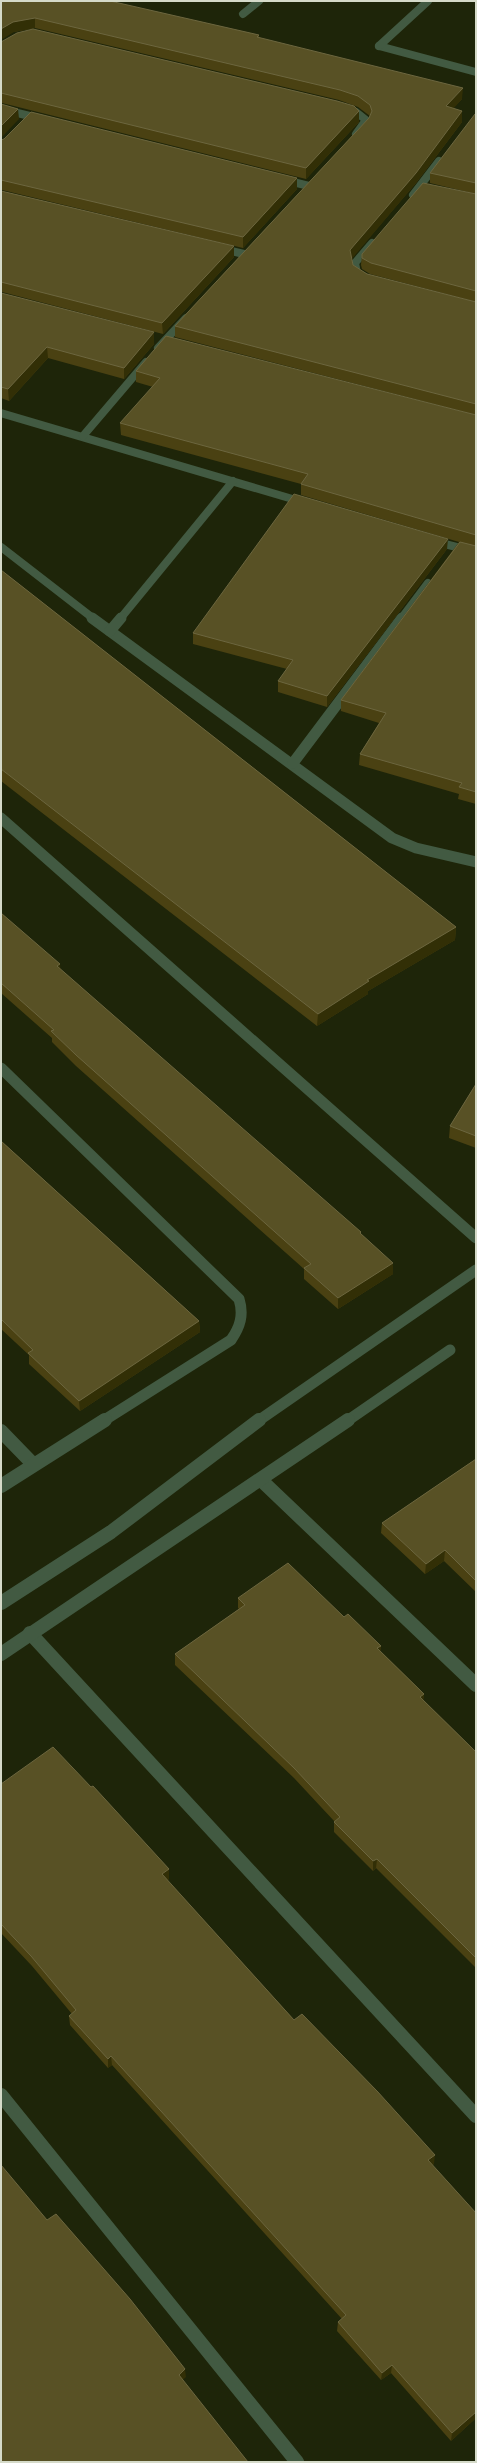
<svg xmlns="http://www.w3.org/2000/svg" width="477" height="2463" viewBox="0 0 477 2463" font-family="'Space Grotesk',sans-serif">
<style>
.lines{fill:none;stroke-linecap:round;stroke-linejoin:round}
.minor-far2{stroke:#425a42;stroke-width:8}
.minor-far1{stroke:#425a42;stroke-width:11}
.minor{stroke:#425a42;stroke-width:14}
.wall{fill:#4a4112}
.shaded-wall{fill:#322f06}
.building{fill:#585125;stroke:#6c663f}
</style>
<rect width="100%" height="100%" fill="#1e2509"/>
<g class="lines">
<g class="minor-far2">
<polyline points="243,14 259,1"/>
<polyline points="379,46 476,72"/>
<polyline points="379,46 428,1"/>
<polyline points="345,108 356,112 366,120 356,134"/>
<polyline points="1,109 42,119"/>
<polyline points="281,179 309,186"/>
<polyline points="413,195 439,161"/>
<polyline points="218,248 244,254"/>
<polyline points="365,277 357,273 355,263 372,243"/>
<polyline points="158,348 186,318"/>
<polyline points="1,413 306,503"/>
<polyline points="83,436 146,362"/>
<polyline points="433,541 476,552"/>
<polyline points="1,547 94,619"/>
<polyline points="120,619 233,481"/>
<polyline points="401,619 428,583"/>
</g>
<g class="minor-far1">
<polyline points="92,618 392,838 416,848 476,862"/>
<polyline points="110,631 121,618"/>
<polyline points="293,763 402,618"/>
<polyline points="1,818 476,1238"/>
<path d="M1,1068L239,1299C244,1315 240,1327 231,1340L103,1421"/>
<polyline points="258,1421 476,1270"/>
<polyline points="347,1421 450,1350"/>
</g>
<g class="minor">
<polyline points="1,1431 33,1464"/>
<polyline points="261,1480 476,1685"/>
<polyline points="1,1486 105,1420"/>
<polyline points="1,1603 111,1532 259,1420"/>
<polyline points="30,1633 476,2116"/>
<polyline points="1,1654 348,1420"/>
<polyline points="1,2095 297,2462"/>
</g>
</g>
<g class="wall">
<polygon points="1,1 259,35 259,38 462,99 453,108 462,111 462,122 416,183 351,259 353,265 367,274 476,302 476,415 175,337 175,326 369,118 370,116 358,107 339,100 35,28 14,32"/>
<polygon points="1,42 359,122 306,179 2,103 1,104"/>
<polygon points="476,114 476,194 430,183 430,173"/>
<polygon points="1,140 297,178 297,189 243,248 2,190 1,191"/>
<polygon points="1,191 234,246 234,257 163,334 2,292 1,293"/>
<polygon points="476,194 476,302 370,274 362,269 361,265 362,254"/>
<polygon points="1,293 154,344 124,379 48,358 9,401 1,398"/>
<polygon points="136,371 476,415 476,804 458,799 459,794 359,765 360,754 379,723 341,711 341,700 459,542 301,495 301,484 121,435 120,423 153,387 136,382"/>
<polygon points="447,549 327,707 278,692 278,681 287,669 193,644 193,633"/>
<polygon points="1,570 456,927 455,940 368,991 368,994 317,1026 1,781"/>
<polygon points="1,913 61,970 361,1234 393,1274 338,1309 304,1279 304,1269 76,1066 52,1042 52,1038 1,993"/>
<polygon points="476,1084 476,1148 449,1138 450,1126"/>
<polygon points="1,1141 199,1321 200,1332 80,1411 29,1364 29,1355 1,1329"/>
<polygon points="476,1459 476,1592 444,1561 425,1574 381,1533 382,1523"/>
<polygon points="238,1598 344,1617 381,1646 380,1651 424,1694 423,1700 476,1752 476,1968 376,1868 373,1871 334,1832 334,1822 335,1822 294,1778 175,1665 175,1654 239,1609 238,1608"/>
<polygon points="1,1784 169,1869 169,1879 167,1880 294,2020 434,2164 432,2165 476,2213 476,2418 451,2441 391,2373 381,2380 337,2331 338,2322 342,2319 112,2065 108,2068 70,2025 69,2016 72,2014 32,1966 1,1933"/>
</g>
<g class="shaded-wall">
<polygon points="35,18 35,28 14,32 1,40 1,29 13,22"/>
<polygon points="463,88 462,99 446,117 446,106"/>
<polygon points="1,93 2,93 2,103 1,104"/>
<polygon points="18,109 19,119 1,138 1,126"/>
<polygon points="359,111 359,122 306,179 306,168"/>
<polygon points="462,111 462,122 416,183 350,261 350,250"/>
<polygon points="297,178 297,189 243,248 243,237"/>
<polygon points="1,180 2,180 2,190 1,191"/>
<polygon points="234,246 234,257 163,334 162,323"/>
<polygon points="2,281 2,292 1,293 1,282"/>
<polygon points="154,332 154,344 124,379 124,368"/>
<polygon points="47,347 48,358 9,401 8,389"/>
<polygon points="448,539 447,549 327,707 327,696"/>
<polygon points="456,927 455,940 368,991 368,994 317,1026 318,1014 367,980"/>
<polygon points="60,964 61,975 57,966"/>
<polygon points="393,1263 393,1274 338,1309 338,1298"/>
<polygon points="199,1321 200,1332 80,1411 79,1401"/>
<polygon points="445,1550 444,1561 425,1574 426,1564"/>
<polygon points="381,1646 380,1656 377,1648"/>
<polygon points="424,1694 423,1704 420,1697"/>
<polygon points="377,1859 376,1868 373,1871 373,1861"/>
<polygon points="169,1869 169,1879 162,1884 162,1874"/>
<polygon points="111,2056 112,2065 108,2068 108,2059"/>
<polygon points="435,2155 434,2164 427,2169 428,2160"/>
<polygon points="392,2365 391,2373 381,2380 382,2373"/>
<polygon points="185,2369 186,2377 179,2383 179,2375"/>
<polygon points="476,2412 476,2418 451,2441 452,2433"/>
</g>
<g class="building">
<polygon points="1,1 110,1 259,35 257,37 463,88 446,106 462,111 416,173 350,250 353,265 367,274 476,302 476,404 175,326 369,118 372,111 370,105 358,96 340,90 35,18 13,22 1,29"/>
<polygon points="33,29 337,101 354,106 359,111 306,168 1,93 1,42 17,33"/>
<polygon points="1,104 18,109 1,126"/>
<polygon points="31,112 297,178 243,237 1,180 1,140 4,139"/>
<polygon points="475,114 476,114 476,183 430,173"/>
<polygon points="423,183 476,194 476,291 371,263 362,258 362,254"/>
<polygon points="1,191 234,246 162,323 1,282"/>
<polygon points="1,293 154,332 124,368 47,347 8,389 1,387"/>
<polygon points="166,336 476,415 476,535 301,484 308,474 120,423 160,378 136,371"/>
<polygon points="294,494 448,539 327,696 278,681 293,660 193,633"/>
<polygon points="460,542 476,546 476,792 459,787 462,783 360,754 386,713 341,700"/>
<polygon points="1,570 456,927 367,980 369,981 318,1014 1,769"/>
<polygon points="1,913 60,964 57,966 361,1232 360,1233 393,1263 338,1298 304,1268 311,1264 76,1055 51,1031 54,1030 1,983"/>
<polygon points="476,1084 476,1136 450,1126"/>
<polygon points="1,1141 199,1321 79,1401 28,1353 33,1350 1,1319"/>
<polygon points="476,1459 476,1581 445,1550 426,1564 382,1523"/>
<polygon points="288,1563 344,1617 348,1614 381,1646 377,1648 424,1694 420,1697 476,1752 476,1958 377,1859 373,1861 334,1822 340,1817 294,1768 175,1654 245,1605 238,1598"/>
<polygon points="53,1747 91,1787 93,1786 169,1869 162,1874 294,2020 302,2014 377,2091 435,2155 428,2160 476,2213 476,2412 452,2433 392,2365 382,2373 338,2322 346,2315 111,2056 108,2059 69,2016 76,2010 31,1956 1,1924 1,1784"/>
<polygon points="1,2165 47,2220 56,2214 130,2299 185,2369 179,2375 248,2462 1,2462"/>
</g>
<rect width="477" height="2463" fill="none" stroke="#d5dac9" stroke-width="4"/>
</svg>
